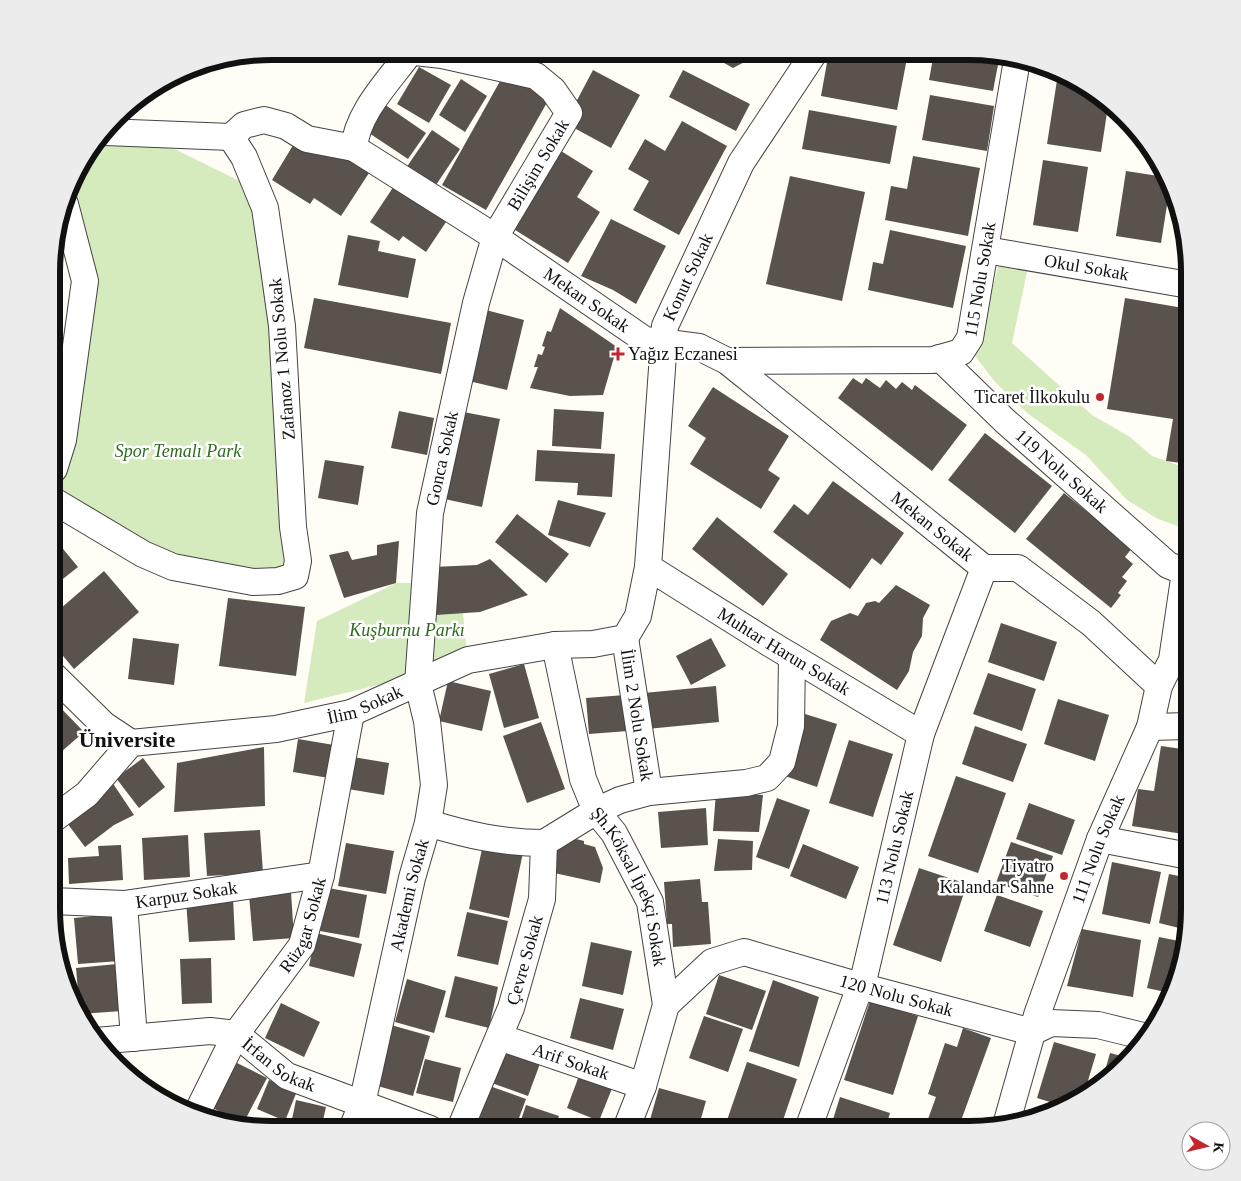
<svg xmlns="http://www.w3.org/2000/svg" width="1241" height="1181" viewBox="0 0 1241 1181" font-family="'Times New Roman',serif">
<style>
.green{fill:#d5ebbd}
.building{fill:#5a524d}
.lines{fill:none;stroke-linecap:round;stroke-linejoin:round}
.minor-casing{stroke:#444;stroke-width:28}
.minor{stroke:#fff;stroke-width:26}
.poi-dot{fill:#c4262e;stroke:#fff;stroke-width:2}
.labels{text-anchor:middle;stroke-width:5;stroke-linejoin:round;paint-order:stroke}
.street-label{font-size:18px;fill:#111;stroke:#fff}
.poi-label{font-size:18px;fill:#111;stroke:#fff;text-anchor:end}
.park-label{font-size:18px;font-style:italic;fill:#2f6b1f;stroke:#fff}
.district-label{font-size:22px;font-weight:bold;fill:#111;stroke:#fff}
.rim{fill:none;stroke:#111;stroke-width:6}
</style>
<rect width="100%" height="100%" fill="#fffdf5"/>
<g class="green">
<polygon points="115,120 244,183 271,258 283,488 312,563 295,586 236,586 57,503 78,399 93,288 82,216 70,190 81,162"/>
<polygon points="1031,253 1012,343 1092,415 1130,437 1152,456 1189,469 1189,530 1158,519 1127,500 1086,455 1027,413 995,382 975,356 999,263"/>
<polygon points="396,583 460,583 468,663 304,703 317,621"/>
</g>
<g class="building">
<polygon points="514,52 534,52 533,56"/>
<polygon points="642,52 692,52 691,61"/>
<polygon points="713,52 749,52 752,58 733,68 717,59"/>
<polygon points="841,53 908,53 897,110 821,96 828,57 840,59"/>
<polygon points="934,53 1000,54 993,91 929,80"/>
<polygon points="419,67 451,85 429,123 397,104"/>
<polygon points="593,70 640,95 611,148 565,123"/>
<polygon points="683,70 750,104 736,131 669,97"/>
<polygon points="504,74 549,99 486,210 442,185"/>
<polygon points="1058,74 1079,81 1108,106 1101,152 1047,144"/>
<polygon points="461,79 487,96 465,132 439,115"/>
<polygon points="930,95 994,106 987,151 922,140"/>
<polygon points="381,102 426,133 408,159 363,129"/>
<polygon points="809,110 897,126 890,164 802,149"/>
<polygon points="682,121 727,146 679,235 633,210 649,181 628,169 645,139 665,151"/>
<polygon points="432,130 460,149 434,188 406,168"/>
<polygon points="295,142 325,144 369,173 341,216 314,198 310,204 272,180"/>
<polygon points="553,146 593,171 577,197 600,212 568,263 504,223"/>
<polygon points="913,156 980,168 968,236 885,220 891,186 907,189"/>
<polygon points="1043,160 1088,167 1078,232 1033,225"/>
<polygon points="1126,171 1165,177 1170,186 1161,243 1116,236"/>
<polygon points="790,176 865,192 842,301 766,284"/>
<polygon points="396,183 448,219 426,252 403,236 399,241 370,222"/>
<polygon points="611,219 666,246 636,304 613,290 581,276"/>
<polygon points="890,230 966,246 953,308 868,290 873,262 883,264"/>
<polygon points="348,235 380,241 378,251 416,259 408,298 338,285"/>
<polygon points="314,298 451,323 441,374 304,348"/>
<polygon points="1125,298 1189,309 1189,341 1183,382 1189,383 1189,464 1166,461 1173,419 1107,409"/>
<polygon points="478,308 524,320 507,390 460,379"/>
<polygon points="560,308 617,347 603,395 570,396 530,388 538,367 534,367 538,354 542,355 545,347 542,346 547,331 551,332"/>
<polygon points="853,378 862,384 866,378 880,388 886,380 896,389 902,382 912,390 915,385 967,425 932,471 838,398"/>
<polygon points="713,387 789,436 768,470 780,478 761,509 690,464 706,438 688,426"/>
<polygon points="554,409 604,412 601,449 552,446"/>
<polygon points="453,410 500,419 482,507 435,497"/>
<polygon points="399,411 434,418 427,455 391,448"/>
<polygon points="985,433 1052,486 1015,533 948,480"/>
<polygon points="537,450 615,454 612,497 577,495 578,483 535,481"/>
<polygon points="325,460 364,466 358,505 318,498"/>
<polygon points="833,481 904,533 881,565 872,558 850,589 773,532 794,504 808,515"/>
<polygon points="1064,493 1132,548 1125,557 1133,564 1122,577 1127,581 1118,593 1121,595 1111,608 1026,539"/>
<polygon points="558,500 606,513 590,547 548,535"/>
<polygon points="517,514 569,554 546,583 495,542"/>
<polygon points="717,517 788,574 763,606 692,549"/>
<polygon points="54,538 78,567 54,586"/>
<polygon points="399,541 396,583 344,598 329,555 348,551 352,560 377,555 377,545"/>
<polygon points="490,559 528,595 480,612 436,615 433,567 477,565"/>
<polygon points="104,571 139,612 74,669 53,644 53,615"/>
<polygon points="896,585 930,605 923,618 922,636 913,652 909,671 897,690 820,640 831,621 850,613 858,616 866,603 875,601 879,603"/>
<polygon points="228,598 305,607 296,676 219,666"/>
<polygon points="1001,623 1057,642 1044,681 988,662"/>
<polygon points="133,638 179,644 174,685 128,679"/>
<polygon points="711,638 726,666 691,685 676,656"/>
<polygon points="524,664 539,718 504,728 489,674"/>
<polygon points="988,673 1036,689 1022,731 973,714"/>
<polygon points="448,681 491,691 482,731 439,721"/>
<polygon points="716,686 719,722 647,729 644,693"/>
<polygon points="625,695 628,731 589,734 586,698"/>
<polygon points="1058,699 1109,715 1095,761 1044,744"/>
<polygon points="53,700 84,732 53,759"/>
<polygon points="805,714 837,724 817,787 785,776"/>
<polygon points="541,722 565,789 527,803 503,736"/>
<polygon points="975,726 1027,744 1013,782 962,764"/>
<polygon points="298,739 334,745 329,778 293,772"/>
<polygon points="849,740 893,754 873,817 829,803"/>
<polygon points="1161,746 1189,750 1189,793 1183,834 1132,826 1138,789 1154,791"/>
<polygon points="264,747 265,806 174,812 177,763"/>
<polygon points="353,757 389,763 384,795 348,789"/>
<polygon points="143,758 165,787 139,808 116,778"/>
<polygon points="956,776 1006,793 978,873 928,856"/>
<polygon points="112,782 134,815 114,825 85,847 61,815"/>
<polygon points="716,792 763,795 759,832 713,831"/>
<polygon points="777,798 810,810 789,869 756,857"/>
<polygon points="1029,803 1075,820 1062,855 1016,839"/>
<polygon points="706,808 708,845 661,848 658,812"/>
<polygon points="260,830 263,873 207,876 204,833"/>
<polygon points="188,835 190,877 144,880 142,838"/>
<polygon points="568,837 584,841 584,844 595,847 603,868 600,883 545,871 552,839"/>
<polygon points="718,839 753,841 752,870 714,871"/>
<polygon points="484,840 524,848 509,918 469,909"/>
<polygon points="1011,842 1053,856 1038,897 996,883"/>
<polygon points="346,843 394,851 386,894 338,886"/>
<polygon points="803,844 859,867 846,899 790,876"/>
<polygon points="121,845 123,880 69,884 68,858 99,856 98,846"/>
<polygon points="1112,862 1161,872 1150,924 1102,914"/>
<polygon points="919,868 967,884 941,962 893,945"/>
<polygon points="1169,874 1189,878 1187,930 1159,923"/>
<polygon points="700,879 702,902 708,902 711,944 673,947 672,924 667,924 664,882"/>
<polygon points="328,888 367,895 359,938 320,931"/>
<polygon points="291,892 294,938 253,941 249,895"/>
<polygon points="997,895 1043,911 1030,947 984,931"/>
<polygon points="233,897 235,940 189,942 186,900"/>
<polygon points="467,912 508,921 498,965 457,956"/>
<polygon points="116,914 120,961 78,964 74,918"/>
<polygon points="1082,929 1141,940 1133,997 1067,986"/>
<polygon points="316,933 362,944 354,977 309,966"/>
<polygon points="1159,937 1184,942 1170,993 1147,988"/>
<polygon points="591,942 632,951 623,995 582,986"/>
<polygon points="211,958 212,1003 182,1004 180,959"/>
<polygon points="117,964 122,1011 80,1014 76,968"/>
<polygon points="719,975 766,991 752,1030 706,1014"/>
<polygon points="455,976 498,987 489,1028 445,1017"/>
<polygon points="407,979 446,991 434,1033 395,1022"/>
<polygon points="773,980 819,997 799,1067 749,1051"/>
<polygon points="580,998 624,1009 613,1050 570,1038"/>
<polygon points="870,1001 918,1016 893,1095 844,1080"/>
<polygon points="281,1003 320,1022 304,1057 265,1038"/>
<polygon points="704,1016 743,1029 728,1072 689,1058"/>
<polygon points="391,1025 430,1036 413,1096 374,1085"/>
<polygon points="963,1028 991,1038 958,1129 928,1119 936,1097 928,1094 945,1043 957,1047"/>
<polygon points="1054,1042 1096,1054 1084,1094 1063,1106 1037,1098"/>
<polygon points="499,1046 541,1061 528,1096 486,1081"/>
<polygon points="1110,1053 1125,1057 1101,1085"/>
<polygon points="425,1059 461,1068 453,1102 416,1093"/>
<polygon points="747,1062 797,1079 780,1129 724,1129"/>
<polygon points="237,1063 267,1078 243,1124 213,1108"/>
<polygon points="580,1073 613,1086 599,1121 567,1108"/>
<polygon points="269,1080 297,1091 285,1121 257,1109"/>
<polygon points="484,1084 526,1099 515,1129 500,1129 471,1119"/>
<polygon points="659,1088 706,1101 698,1129 656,1129 648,1127"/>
<polygon points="840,1097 890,1113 885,1129 830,1129"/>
<polygon points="296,1100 326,1107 321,1129 290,1129"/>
<polygon points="526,1105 559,1116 555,1129 518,1129"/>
<polygon points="1028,1110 1044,1116 1024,1121"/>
</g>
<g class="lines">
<defs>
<g id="minor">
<polyline points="105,132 231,137"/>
<path id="s1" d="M354,148L495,237L645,340L699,347L727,361L984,568"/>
<path id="s2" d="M986,250L1189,285"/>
<path id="s3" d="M940,358L1005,421L1168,565L1185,572L1189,571"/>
<path id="s4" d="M727,361L933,360L961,352L970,338L1017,60"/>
<polyline points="54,469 63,440 85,281 65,204"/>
<path d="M54,501L143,554L173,567L253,582L278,581L295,576L298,561L293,527L282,326L274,269L265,208L244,157L231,137L244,125L264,120L286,126L307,139L354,148C357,112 390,80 410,52"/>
<path id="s5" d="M648,567L769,643L921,734"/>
<polyline points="984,568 1018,568 1091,623 1159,686"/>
<path id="s6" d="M625,638L649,792"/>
<path id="s7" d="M555,645L583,779L596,811L614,833L650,902L666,1005L643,1086L626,1129"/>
<polyline points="53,675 104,725 131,743"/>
<polyline points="1150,727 1189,726"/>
<path id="s8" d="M52,820L87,794L131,743L276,729L351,713L468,660L555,645L593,644L625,638L638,616L648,567L665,326L741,163L814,53"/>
<path d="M428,823C467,835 503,843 544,843"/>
<polyline points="1100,839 1189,856"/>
<path id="s9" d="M52,901L124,904L321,875"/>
<polyline points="124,904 134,1038"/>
<path id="s10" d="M666,1005L712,962L744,952L860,986L1032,1032L1051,1023L1098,1025L1143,1036"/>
<path id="s11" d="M499,1037L643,1086"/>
<path id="s12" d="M96,1041L210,1031L236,1034L287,1076L430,1129"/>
<path id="s13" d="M197,1113L236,1034L302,945L321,875L351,713"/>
<path id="s14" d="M1006,1125L1037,1015L1100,839L1150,727L1159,686L1172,660L1185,572"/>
<path id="s15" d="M352,1129L362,1104L412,878L428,823L434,785L427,721L418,684L430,513L476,303L495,237L569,113L553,90L536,76L442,55L415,52"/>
<path id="s16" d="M460,1129L511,1008L542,899L544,843L596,811L620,800L649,792L746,783L767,778L782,762L791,726L792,657"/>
<path id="s17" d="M808,1129L865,973L921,734L984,568"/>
</g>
</defs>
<use href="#minor" class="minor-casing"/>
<use href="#minor" class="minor"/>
</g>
<g class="poi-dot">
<path d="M615.5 346.5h5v5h5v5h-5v5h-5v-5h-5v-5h5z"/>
<circle cx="1100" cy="397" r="5"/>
<circle cx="1064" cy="876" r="5"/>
</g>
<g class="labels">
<g class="street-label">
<text dy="6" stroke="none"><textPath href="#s15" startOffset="996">Bilişim Sokak</textPath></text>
<text dy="6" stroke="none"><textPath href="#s2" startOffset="102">Okul Sokak</textPath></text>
<text dy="6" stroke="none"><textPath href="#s8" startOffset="992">Konut Sokak</textPath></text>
<text dy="6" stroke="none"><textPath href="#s4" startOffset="311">115 Nolu Sokak</textPath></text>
<text dy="6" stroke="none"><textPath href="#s1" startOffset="278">Mekan Sokak</textPath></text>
<text transform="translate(282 359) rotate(-95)" y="6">Zafanoz 1 Nolu Sokak</text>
<text dy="6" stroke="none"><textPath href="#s15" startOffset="684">Gonca Sokak</textPath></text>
<text dy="6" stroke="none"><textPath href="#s3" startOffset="166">119 Nolu Sokak</textPath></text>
<text dy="6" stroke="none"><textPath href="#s1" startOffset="698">Mekan Sokak</textPath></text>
<text dy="6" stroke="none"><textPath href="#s5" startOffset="160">Muhtar Harun Sokak</textPath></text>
<text dy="6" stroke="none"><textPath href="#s8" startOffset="349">İlim Sokak</textPath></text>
<text dy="6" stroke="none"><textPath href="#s6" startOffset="78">İlim 2 Nolu Sokak</textPath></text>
<text dy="6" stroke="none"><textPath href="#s17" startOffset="295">113 Nolu Sokak</textPath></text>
<text dy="6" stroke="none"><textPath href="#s14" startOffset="291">111 Nolu Sokak</textPath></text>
<text dy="6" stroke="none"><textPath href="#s7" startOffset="256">Şh.Köksal İpekçi Sokak</textPath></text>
<text dy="6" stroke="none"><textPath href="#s9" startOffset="135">Karpuz Sokak</textPath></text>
<text dy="6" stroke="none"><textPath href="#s15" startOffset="241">Akademi Sokak</textPath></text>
<text dy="6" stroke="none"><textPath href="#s13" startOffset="218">Rüzgar Sokak</textPath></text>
<text dy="6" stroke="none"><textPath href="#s16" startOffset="181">Çevre Sokak</textPath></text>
<text dy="6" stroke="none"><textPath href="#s10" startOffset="255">120 Nolu Sokak</textPath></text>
<text dy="6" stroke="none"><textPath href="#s11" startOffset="76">Arif Sokak</textPath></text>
<text dy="6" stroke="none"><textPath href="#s12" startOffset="194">İrfan Sokak</textPath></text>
</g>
<g class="poi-label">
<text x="628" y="360" text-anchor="start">Yağız Eczanesi</text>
<text x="1090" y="403">Ticaret İlkokulu</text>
<text x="1054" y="872">Tiyatro<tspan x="1054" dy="21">Kalandar Sahne</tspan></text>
</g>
<g class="park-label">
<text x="178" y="457">Spor Temalı Park</text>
<text x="407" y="636">Kuşburnu Parkı</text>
</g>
<g class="district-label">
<text x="127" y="747">Üniversite</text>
</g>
</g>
<path d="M0 0H1241V1181H0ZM272 60H969A212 212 0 0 1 1181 272V909A212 212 0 0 1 969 1121H272A212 212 0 0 1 60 909V272A212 212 0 0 1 272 60Z" fill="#ececec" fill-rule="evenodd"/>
<path class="rim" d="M272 60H969A212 212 0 0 1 1181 272V909A212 212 0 0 1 969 1121H272A212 212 0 0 1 60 909V272A212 212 0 0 1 272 60Z"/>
<g transform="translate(1206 1146) rotate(98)"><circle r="24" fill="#ffffff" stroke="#a0a0a0"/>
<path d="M0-4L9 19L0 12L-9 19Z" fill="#c4262e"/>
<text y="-8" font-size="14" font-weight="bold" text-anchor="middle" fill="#111111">K</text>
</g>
</svg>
